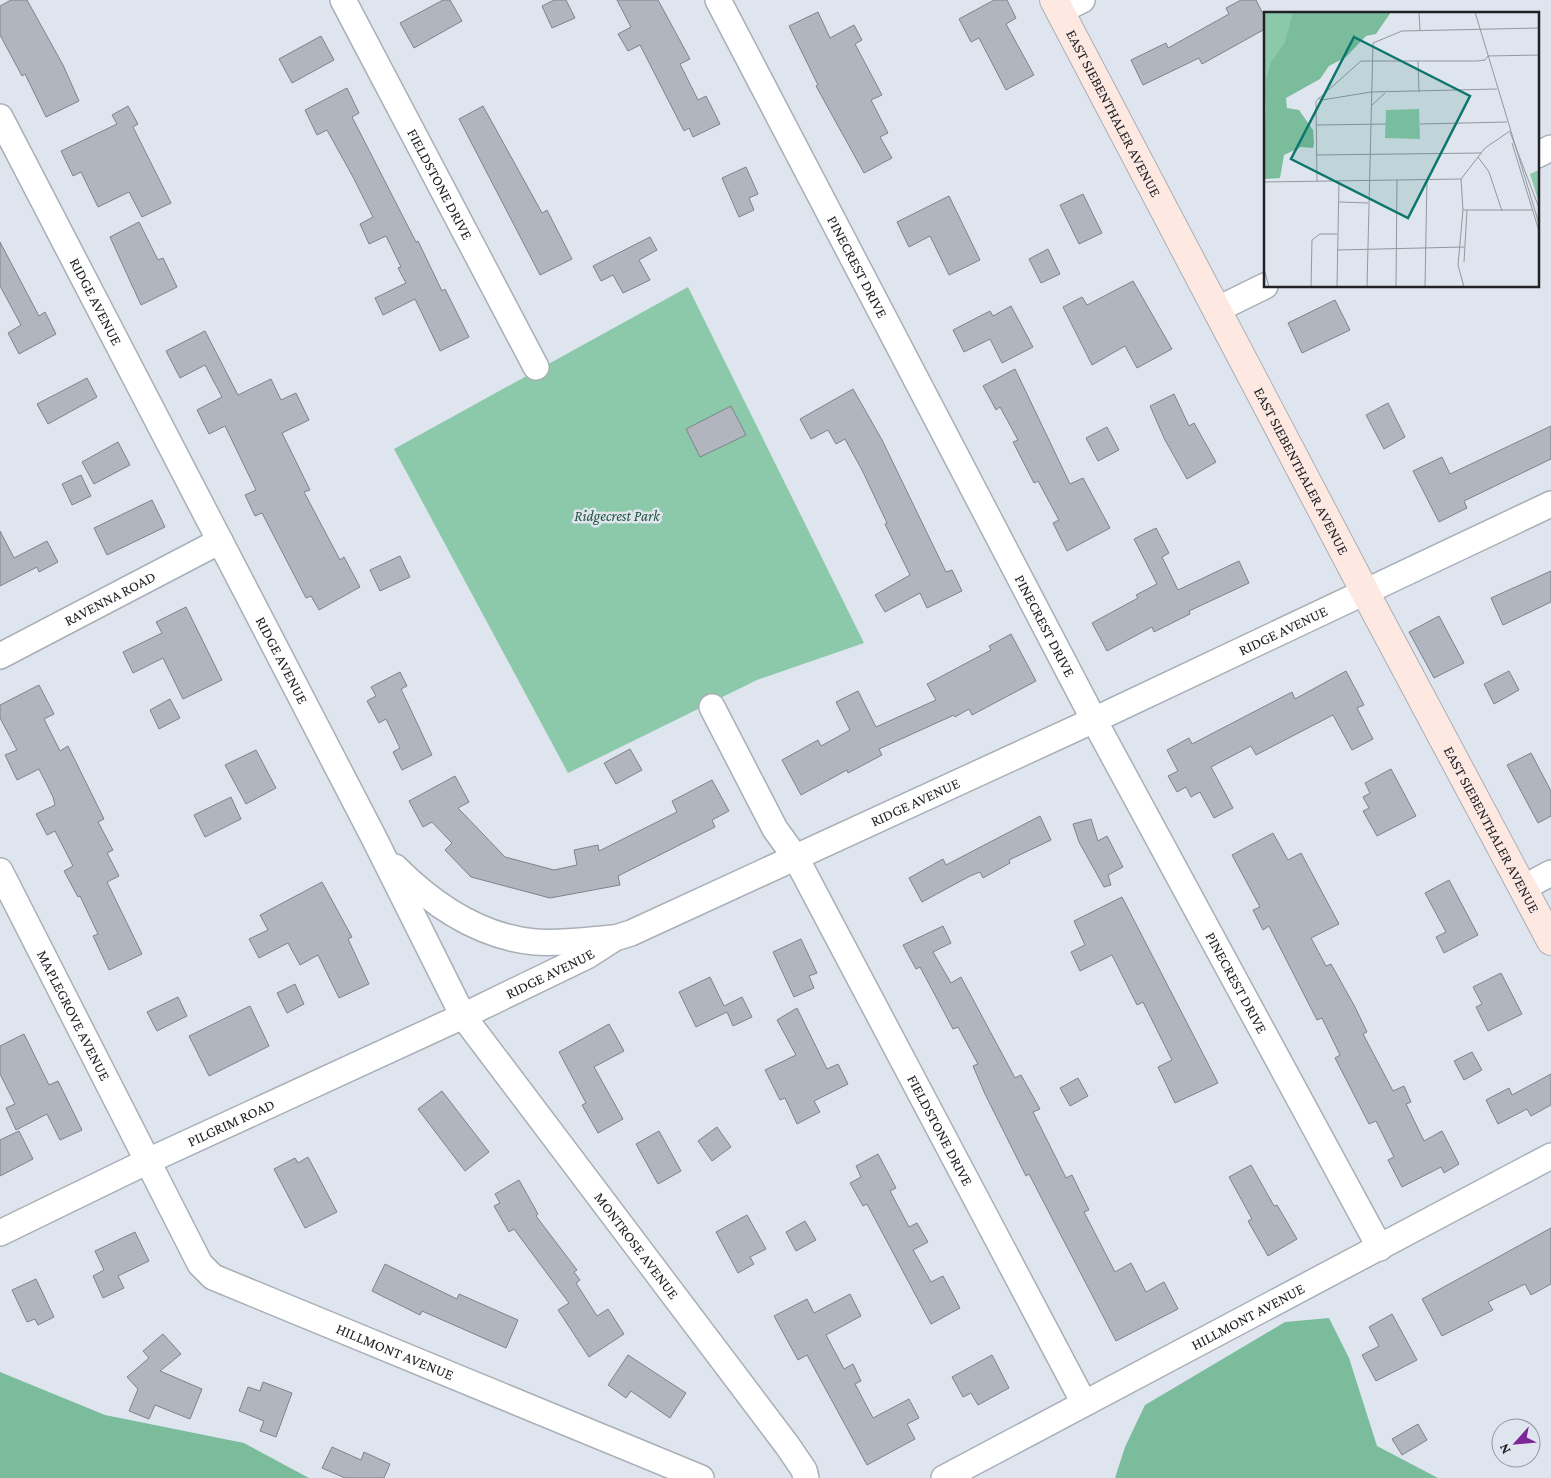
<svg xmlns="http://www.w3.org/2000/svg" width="1551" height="1478" viewBox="0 0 1551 1478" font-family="'Crimson Pro',serif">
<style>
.green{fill:#8cc9ab}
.forest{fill:#7abc9c}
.building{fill:#b0b5be;stroke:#7e838b}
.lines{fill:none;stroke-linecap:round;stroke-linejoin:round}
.minor-casing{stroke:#a9afb7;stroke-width:28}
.secondary-casing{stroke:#a9afb7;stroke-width:30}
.minor{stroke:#fff;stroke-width:25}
.secondary{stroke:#fee9e2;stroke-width:28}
.labels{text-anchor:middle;stroke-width:5;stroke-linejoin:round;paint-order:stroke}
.street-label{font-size:15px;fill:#202226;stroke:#dfe5ee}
.park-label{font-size:15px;font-style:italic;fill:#20533d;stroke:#dfe5ee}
.inset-road{fill:none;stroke:#93979e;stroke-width:1}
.view{fill:#0f766e;fill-opacity:0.15;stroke:#0f766e;stroke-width:2.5}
.inset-edge{fill:none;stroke:#202226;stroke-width:2.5}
</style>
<rect width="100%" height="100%" fill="#dfe5ee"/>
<polygon class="green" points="688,287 864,643 757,680 568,773 394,449"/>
<g class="forest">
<polygon points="1329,1318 1349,1358 1377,1446 1438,1478 1115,1478 1125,1447 1145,1405 1285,1322"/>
<polygon points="0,1372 105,1415 244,1443 309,1478 0,1478"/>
</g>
<g class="building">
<polygon points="11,0 27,0 63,65 79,101 46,117 25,74 22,76 0,35 0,6"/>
<polygon points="443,0 450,0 462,21 414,48 400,23"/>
<polygon points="554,0 566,0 575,18 552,28 542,6"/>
<polygon points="617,0 658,0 690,59 680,64 698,100 706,96 720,124 693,137 689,128 684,131 640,45 628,51 618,34 631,27"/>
<polygon points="994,0 1007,0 1016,18 1006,24 1034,75 1006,90 979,38 971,42 959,19"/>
<polygon points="1241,0 1256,0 1265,18 1265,29 1202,64 1199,58 1143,85 1131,60 1166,43 1168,48 1229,14 1226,8"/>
<polygon points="818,12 830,38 854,25 862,40 855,44 882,95 871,100 888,133 880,137 892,158 864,173 816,86 818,85 789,26"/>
<polygon points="321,36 334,60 292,83 279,59"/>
<polygon points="347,88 359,113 352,117 416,242 418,241 442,291 445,289 469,337 440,351 415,299 383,315 375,298 406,283 398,268 401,267 386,236 369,244 360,224 373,217 353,177 327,130 317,135 305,110"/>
<polygon points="128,106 138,124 133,127 171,203 142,217 129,192 98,207 81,172 73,176 61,151 117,124 112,115"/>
<polygon points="483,106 542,213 547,210 572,259 540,275 459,119"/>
<polygon points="746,167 758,194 749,198 754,210 739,217 722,178"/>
<polygon points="1083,194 1102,233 1079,244 1060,205"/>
<polygon points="949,196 980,260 949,275 930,236 909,247 897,222"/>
<polygon points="139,222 158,260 163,258 177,287 141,305 110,237"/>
<polygon points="650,237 657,250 639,260 650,280 623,293 613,275 601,281 593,266"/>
<polygon points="0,242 39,316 45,312 56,334 19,354 8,333 21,325 0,286"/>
<polygon points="1048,249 1060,274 1041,283 1029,259"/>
<polygon points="1133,281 1172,349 1137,368 1125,346 1092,365 1063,307 1082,297 1087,305"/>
<polygon points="1335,300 1350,330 1302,353 1288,323"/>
<polygon points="1011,306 1033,347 1002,363 990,339 964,352 953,330 990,311 993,316"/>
<polygon points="205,331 238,395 271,379 281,400 296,393 309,420 282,433 310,490 304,492 340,560 344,557 360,587 319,610 311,596 306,598 262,513 255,516 245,495 256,490 225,426 209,434 197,410 222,397 205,365 180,378 166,351"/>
<polygon points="1015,369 1070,484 1083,478 1110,528 1067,551 1053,523 1059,520 1038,481 1034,483 1013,442 1018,440 1000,407 996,410 983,386"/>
<polygon points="87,378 97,397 48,424 37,404"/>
<polygon points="853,389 882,440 946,572 952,570 962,591 927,608 920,593 885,612 875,595 910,575 885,524 887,523 862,470 845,439 836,444 828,430 811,439 800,419"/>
<polygon points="1174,394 1189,426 1194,423 1216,462 1187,479 1165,440 1150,406"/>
<polygon points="1388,403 1405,437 1384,449 1366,415"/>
<polygon points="731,406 746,435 700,457 686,429"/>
<polygon points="1551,426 1551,459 1464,501 1467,508 1439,522 1413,471 1442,457 1450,474"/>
<polygon points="1107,427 1119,450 1098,461 1086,438"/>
<polygon points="118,442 130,465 94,484 82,462"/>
<polygon points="81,475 91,496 72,505 62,484"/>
<polygon points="152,500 165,527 107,555 94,528"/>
<polygon points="1156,528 1169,553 1162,557 1178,590 1239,561 1249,583 1189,611 1190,614 1154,632 1152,627 1107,651 1092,623 1138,598 1136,595 1157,584 1134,539"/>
<polygon points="0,531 14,558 47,541 58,562 39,572 37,567 0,586"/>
<polygon points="400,556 410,577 380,591 370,570"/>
<polygon points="1551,571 1551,602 1503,625 1491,598"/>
<polygon points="186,607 222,680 183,699 163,658 133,673 123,652 162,633 156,622"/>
<polygon points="1439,616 1464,663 1434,678 1409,632"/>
<polygon points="1011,634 1036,681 972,715 969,709 955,717 954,715 879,749 882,755 848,773 847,770 801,795 782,760 818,740 821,746 850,730 836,702 858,691 876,727 936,700 927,684 991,650 989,646"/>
<polygon points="1346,671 1364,705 1357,708 1373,739 1352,750 1333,715 1256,755 1251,746 1211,767 1233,808 1214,818 1200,792 1191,797 1186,787 1177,792 1168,776 1178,771 1167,750 1189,738 1192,744 1292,692 1295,699"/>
<polygon points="1509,671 1519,690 1494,704 1484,684"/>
<polygon points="400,672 407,686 401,689 432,755 402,770 393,752 400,748 386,719 379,723 367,701 376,696 371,687"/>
<polygon points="39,685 54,714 44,719 60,751 68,746 104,819 98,822 113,850 107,853 119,876 107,882 142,954 109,970 93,936 98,934 80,896 78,897 64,871 73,866 55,831 47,835 36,814 55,805 53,797 39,769 17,780 5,755 17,750 0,718 0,705"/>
<polygon points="170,699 180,718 159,729 150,710"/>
<polygon points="630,749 642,770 616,784 604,763"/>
<polygon points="256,750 276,788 246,804 225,765"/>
<polygon points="1531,753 1551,791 1551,816 1538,823 1507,765"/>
<polygon points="1391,769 1416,816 1377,836 1363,811 1369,808 1363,797 1370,793 1365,783"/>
<polygon points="455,776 469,802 458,808 505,857 554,870 577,865 574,850 598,845 599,851 677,812 672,801 712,780 729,811 712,820 715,827 618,876 620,885 550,898 471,877 445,850 452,843 432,822 423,827 409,801"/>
<polygon points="231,797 241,819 205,837 194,815"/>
<polygon points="1040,816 1051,840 1009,860 1010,863 983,878 980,872 970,876 922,902 909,878 943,859 946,865"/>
<polygon points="1091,819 1098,841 1107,836 1123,867 1108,875 1111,885 1104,887 1079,842 1073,824"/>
<polygon points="1273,833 1288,860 1301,853 1339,924 1311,938 1326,966 1331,964 1355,1007 1367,1032 1363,1034 1393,1091 1404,1086 1411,1102 1406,1104 1424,1141 1442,1131 1459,1164 1444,1173 1441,1167 1402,1187 1388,1160 1394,1157 1376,1121 1369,1124 1335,1058 1340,1055 1322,1018 1317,1020 1269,926 1263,930 1253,910 1260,907 1232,855"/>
<polygon points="1449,880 1478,935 1444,953 1436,937 1446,932 1425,893"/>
<polygon points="322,882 352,937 348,939 369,984 339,998 318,955 300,965 288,943 259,958 249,939 268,930 260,915"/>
<polygon points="1122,897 1218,1083 1175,1103 1158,1067 1172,1060 1143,1002 1137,1005 1112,955 1080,971 1071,952 1085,945 1074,921"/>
<polygon points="943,926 951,943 933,952 951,983 961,977 1015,1078 1021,1075 1040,1109 1033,1112 1066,1178 1072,1175 1089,1210 1084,1212 1115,1272 1131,1263 1146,1292 1164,1282 1178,1309 1116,1341 1029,1174 1026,1176 985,1094 973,1066 978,1064 958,1027 953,1029 920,967 916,969 903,945"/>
<polygon points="801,939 817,973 809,976 814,988 794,997 773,952"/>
<polygon points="1501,973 1522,1014 1488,1031 1476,1007 1482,1004 1473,987"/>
<polygon points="710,977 724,1006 742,997 752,1017 733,1026 727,1012 696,1027 679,992"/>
<polygon points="295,984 304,1004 287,1013 277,993"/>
<polygon points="178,997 187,1016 157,1031 147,1012"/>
<polygon points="250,1006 269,1046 209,1076 189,1036"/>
<polygon points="797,1008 827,1069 838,1064 848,1084 814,1101 820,1112 797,1124 785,1098 780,1100 765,1070 796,1055 777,1020"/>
<polygon points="609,1024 624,1051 594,1067 623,1119 598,1133 582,1105 586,1103 559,1052"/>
<polygon points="24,1034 49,1085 58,1081 82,1130 60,1140 47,1114 16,1130 6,1108 15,1104 0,1074 0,1046"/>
<polygon points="1472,1052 1482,1070 1464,1080 1454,1061"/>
<polygon points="1551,1074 1551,1105 1531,1116 1527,1109 1498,1124 1486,1100 1509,1088 1512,1095"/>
<polygon points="1078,1078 1088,1096 1070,1106 1060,1088"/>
<polygon points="442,1091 489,1152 465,1171 418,1109"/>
<polygon points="717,1127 731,1147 712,1161 698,1141"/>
<polygon points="19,1131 33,1159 0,1176 0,1140"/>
<polygon points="659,1131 681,1171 658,1184 636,1144"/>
<polygon points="878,1154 896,1188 890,1191 909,1227 917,1223 928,1242 913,1250 931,1282 943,1276 960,1308 931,1324 867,1204 863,1206 850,1183 861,1177 856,1166"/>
<polygon points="308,1157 337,1212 305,1228 274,1169 295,1158 298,1163"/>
<polygon points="1251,1165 1274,1206 1277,1205 1297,1239 1268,1256 1248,1221 1252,1219 1229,1177"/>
<polygon points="519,1180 538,1214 536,1216 577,1270 574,1272 580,1280 576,1283 597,1316 608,1309 624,1334 589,1357 558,1310 569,1303 514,1229 509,1232 494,1206 500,1203 495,1194"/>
<polygon points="747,1215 766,1249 750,1257 754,1264 738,1273 716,1232"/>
<polygon points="805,1221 816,1240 796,1251 786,1232"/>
<polygon points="1551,1228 1551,1284 1531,1295 1525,1284 1517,1288 1488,1302 1493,1310 1442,1336 1422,1299"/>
<polygon points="135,1232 149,1261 118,1276 124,1288 103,1298 93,1276 104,1270 95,1251"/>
<polygon points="385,1264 457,1299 459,1294 518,1320 506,1348 422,1311 420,1315 372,1291"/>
<polygon points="36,1279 54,1317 38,1325 35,1319 27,1322 12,1290"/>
<polygon points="850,1294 861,1316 826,1335 844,1369 853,1364 861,1381 855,1384 873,1418 909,1399 919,1418 907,1424 915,1439 867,1465 807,1355 798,1360 774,1316 807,1299 814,1313"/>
<polygon points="1392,1314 1417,1360 1376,1381 1362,1355 1379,1346 1369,1327"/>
<polygon points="163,1334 181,1354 160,1371 202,1389 190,1419 155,1405 149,1419 129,1411 138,1389 127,1377 149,1358 143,1351"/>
<polygon points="628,1355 686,1393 670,1418 631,1391 626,1398 608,1385"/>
<polygon points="992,1355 1009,1388 978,1405 971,1393 963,1397 952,1377"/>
<polygon points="263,1382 292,1393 276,1437 260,1431 264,1421 239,1411 248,1387 260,1391"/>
<polygon points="1418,1424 1427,1440 1402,1455 1392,1439"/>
<polygon points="332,1447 361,1460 364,1452 390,1464 384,1478 345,1478 322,1468"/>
</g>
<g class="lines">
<defs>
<g id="minor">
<path id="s1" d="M343,0L536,367"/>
<path id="s2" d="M718,0L1094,720L1380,1248"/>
<polyline points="1060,11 1082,0"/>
<path id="s3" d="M0,117L373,836L463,1016L787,1445L804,1470L806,1478"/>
<polyline points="1537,155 1551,148"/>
<polyline points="1216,310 1265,286"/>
<path id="s4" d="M0,656L220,541"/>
<path id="s5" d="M712,707L775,829L796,858L1084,1403"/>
<path d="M395,867C433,905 481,937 535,942C561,944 587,940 613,938"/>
<path id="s6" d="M0,871L200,1264L213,1277L701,1478"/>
<polyline points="1523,888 1551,873"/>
<path id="s7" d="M0,1233L148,1161L463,1016L587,956L615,938L631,933L1094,720L1551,504"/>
<path id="s8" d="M944,1478L1551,1156"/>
</g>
<g id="secondary">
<path id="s9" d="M1054,0L1365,592L1551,941"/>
</g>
</defs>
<use href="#minor" class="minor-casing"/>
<use href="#secondary" class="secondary-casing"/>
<use href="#minor" class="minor"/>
<use href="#secondary" class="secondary"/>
</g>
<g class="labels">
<g class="street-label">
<text dy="5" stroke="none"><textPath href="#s9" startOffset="128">EAST SIEBENTHALER AVENUE</textPath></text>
<text dy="5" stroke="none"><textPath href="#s1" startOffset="208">FIELDSTONE DRIVE</textPath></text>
<text dy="5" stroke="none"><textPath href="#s2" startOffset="301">PINECREST DRIVE</textPath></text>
<text dy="5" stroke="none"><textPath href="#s3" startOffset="208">RIDGE AVENUE</textPath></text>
<text dy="5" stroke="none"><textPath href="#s9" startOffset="532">EAST SIEBENTHALER AVENUE</textPath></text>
<text dy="5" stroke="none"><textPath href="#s4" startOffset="124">RAVENNA ROAD</textPath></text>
<text dy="5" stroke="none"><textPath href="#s2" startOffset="706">PINECREST DRIVE</textPath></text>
<text dy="5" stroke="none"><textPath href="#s7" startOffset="1418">RIDGE AVENUE</textPath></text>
<text dy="5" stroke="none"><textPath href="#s3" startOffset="612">RIDGE AVENUE</textPath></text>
<text dy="5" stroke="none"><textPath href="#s7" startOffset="1012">RIDGE AVENUE</textPath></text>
<text dy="5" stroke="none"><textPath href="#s9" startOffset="938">EAST SIEBENTHALER AVENUE</textPath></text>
<text dy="5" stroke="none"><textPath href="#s7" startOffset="608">RIDGE AVENUE</textPath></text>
<text dy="5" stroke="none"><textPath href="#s2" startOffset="1111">PINECREST DRIVE</textPath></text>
<text dy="5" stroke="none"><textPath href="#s6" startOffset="162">MAPLEGROVE AVENUE</textPath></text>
<text dy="5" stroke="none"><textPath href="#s7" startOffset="256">PILGRIM ROAD</textPath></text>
<text dy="5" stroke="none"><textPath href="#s5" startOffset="481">FIELDSTONE DRIVE</textPath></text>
<text dy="5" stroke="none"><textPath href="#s3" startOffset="1299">MONTROSE AVENUE</textPath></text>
<text dy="5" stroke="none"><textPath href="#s8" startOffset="344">HILLMONT AVENUE</textPath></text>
<text dy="5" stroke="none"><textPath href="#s6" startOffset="656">HILLMONT AVENUE</textPath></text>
</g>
<g class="park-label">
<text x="617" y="521">Ridgecrest Park</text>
</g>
</g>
<g transform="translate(1264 12)">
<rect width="275" height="275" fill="#dfe5ee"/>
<path d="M0,0H104L0,92ZM155,97L156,127L121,126L122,98ZM275,158V191L266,162Z" fill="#8cc9ab"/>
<path d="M29,0H127L112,22L102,24L82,45L65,54L56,67L22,86L23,96L35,98L49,118L50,132L49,136L37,135L20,143L16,166L0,167L2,67L7,50L21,30Z" fill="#7abc9c"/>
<path class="inset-road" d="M155,0L156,18M211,0L275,212M154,49L155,80M54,86L58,88L107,80L233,77M108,93L121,81M156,112L243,110M52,113L122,112M246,120L275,196M248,131L275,219M52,143L217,141M214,145L225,160L238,199M197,167L199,198L194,253L200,275M53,169L52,89L97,49H213L221,48L224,44L275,43M0,170L197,167L221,136L246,119M75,190L104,191M199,198H269M73,238L200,235M200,250L203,198M0,257L5,275M47,275L48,228L56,222H73M73,275L75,169M103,275L109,31L138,19L275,16M132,275L133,168M161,275L163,167"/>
<path class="view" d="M90,25L206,84L144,206L27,147Z"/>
<rect width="275" height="275" class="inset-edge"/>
</g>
<g transform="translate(1516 1443) rotate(243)"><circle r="24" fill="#dfe5ee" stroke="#93979e"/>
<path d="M0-4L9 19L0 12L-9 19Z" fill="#7b2797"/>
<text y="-8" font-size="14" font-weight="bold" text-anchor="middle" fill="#202226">N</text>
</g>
</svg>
